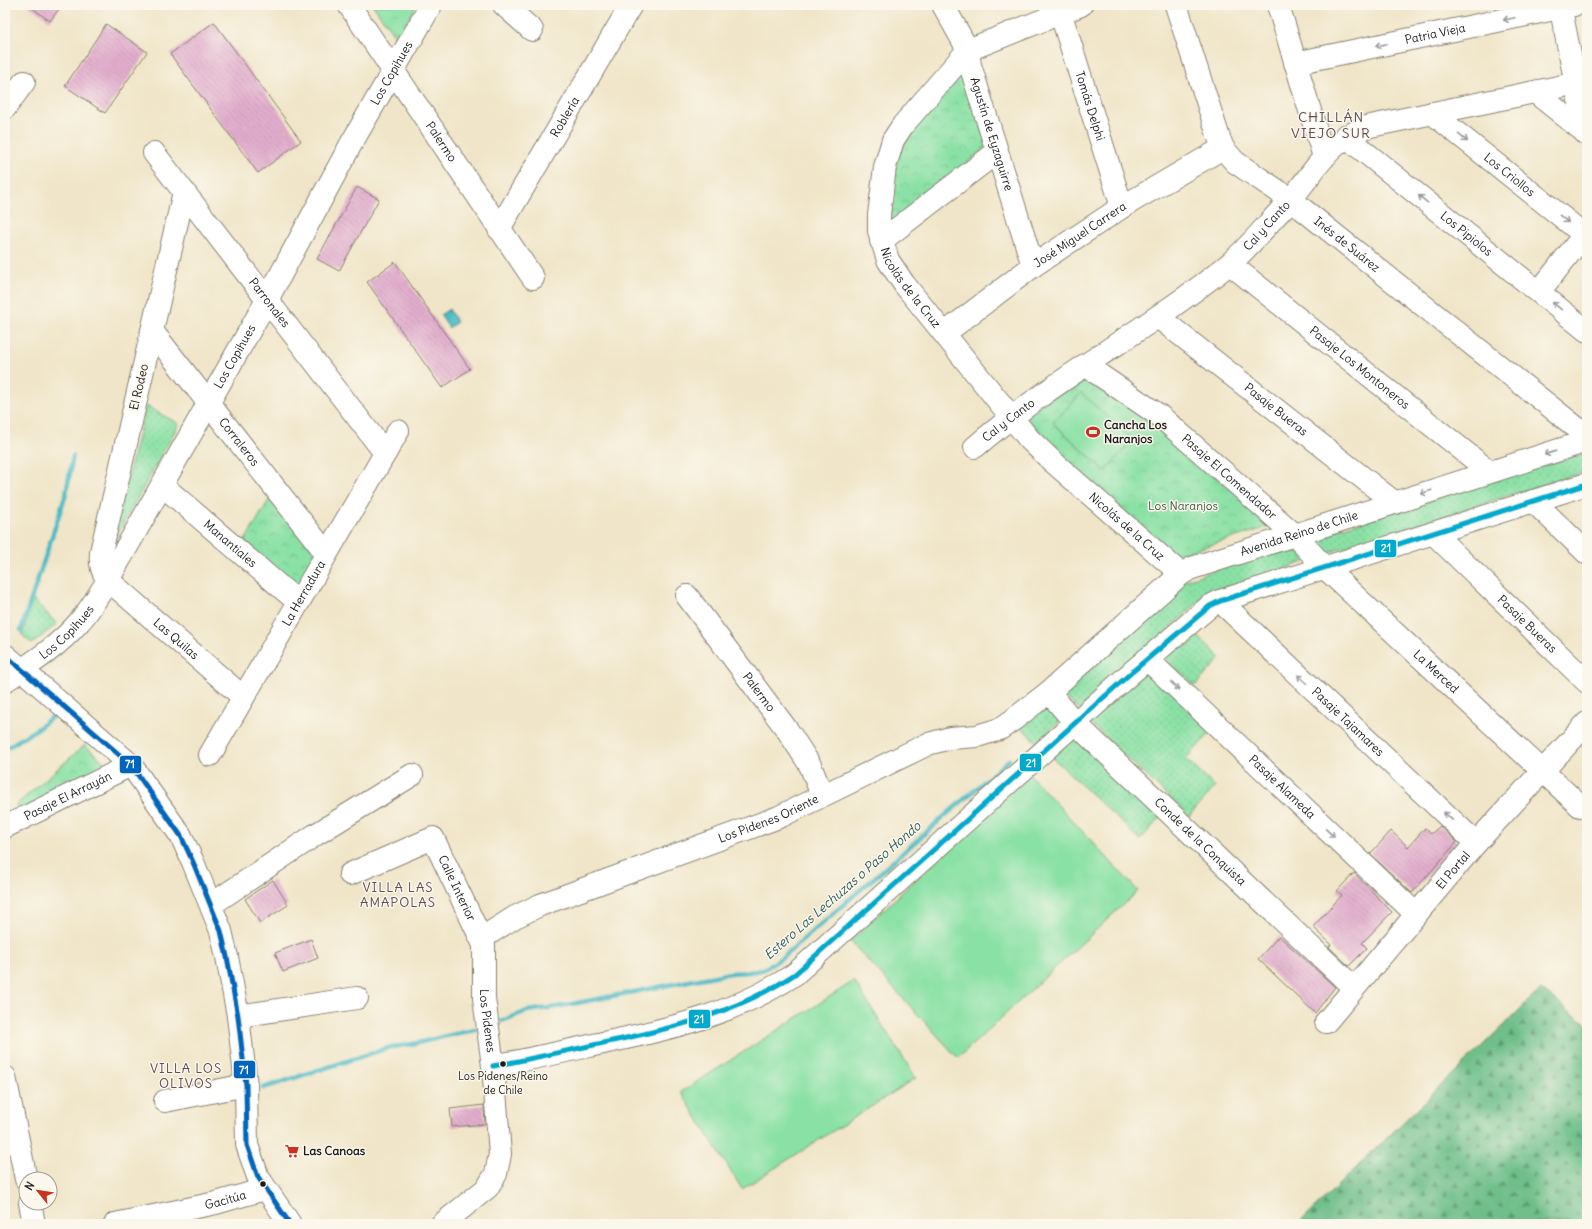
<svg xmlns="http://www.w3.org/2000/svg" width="1592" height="1229" viewBox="0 0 1592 1229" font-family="Delius,sans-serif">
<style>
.grass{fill:url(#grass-dots);stroke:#537e60}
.forest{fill:url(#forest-firs);stroke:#466e53}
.park{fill:url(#park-crowns);stroke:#537e60}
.pitch{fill:#8ae1a5;stroke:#537e60}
.water{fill:url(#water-ripples);stroke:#346a70}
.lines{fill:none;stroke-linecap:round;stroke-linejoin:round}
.stream{stroke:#4bb9c4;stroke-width:4.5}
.building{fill:url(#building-back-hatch)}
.minor-casing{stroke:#868072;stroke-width:24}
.minor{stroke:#fff;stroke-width:22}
.bus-1-casing{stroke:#fbf7ec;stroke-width:8}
.bus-2-casing{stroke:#fbf7ec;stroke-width:8}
.bus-1{stroke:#0065bd;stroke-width:5}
.bus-2{stroke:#00a9ce;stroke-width:5}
.oneway{stroke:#999}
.bus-dot{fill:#1c1c1c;stroke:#fbf7ec;stroke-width:1.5}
.labels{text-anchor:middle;stroke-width:3;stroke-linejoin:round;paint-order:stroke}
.bus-label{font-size:11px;fill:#1c1c1c;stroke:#fbf7ec}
.street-label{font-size:12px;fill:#1c1c1c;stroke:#fbf7ec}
.poi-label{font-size:12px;font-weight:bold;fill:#1c1c1c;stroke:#fbf7ec;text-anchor:start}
.park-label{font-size:12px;fill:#3d5745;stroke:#fbf7ec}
.neighbourhood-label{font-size:13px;letter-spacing:1px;fill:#614f5a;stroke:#fbf7ec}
.water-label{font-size:13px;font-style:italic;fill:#2f5b5f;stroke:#fbf7ec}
.quarter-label{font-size:14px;letter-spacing:1px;fill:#614f5a;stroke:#fbf7ec}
.line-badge{stroke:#fbf7ec;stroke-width:1.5}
.badge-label{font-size:11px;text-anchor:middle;font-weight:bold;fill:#fff}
</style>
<defs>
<pattern id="grass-dots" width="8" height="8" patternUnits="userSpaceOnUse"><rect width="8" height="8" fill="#8ae1a5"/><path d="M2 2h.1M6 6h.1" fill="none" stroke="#76c08d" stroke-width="1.8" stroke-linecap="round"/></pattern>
<pattern id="forest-firs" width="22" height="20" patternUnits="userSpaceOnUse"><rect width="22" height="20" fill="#6fbf8a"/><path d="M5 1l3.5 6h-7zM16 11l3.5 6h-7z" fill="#5a9a70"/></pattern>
<pattern id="park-crowns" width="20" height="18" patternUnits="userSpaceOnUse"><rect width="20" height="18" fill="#8ae1a5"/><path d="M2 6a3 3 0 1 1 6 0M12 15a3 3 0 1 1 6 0" fill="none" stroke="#76c08d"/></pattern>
<pattern id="water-ripples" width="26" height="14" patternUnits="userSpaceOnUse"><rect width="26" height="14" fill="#4bb9c4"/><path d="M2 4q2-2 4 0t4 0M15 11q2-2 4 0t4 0" fill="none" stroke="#419ea8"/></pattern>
<pattern id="building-back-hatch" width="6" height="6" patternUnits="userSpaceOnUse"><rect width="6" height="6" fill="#e2adcd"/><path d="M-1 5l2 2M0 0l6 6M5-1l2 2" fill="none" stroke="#c194af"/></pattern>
</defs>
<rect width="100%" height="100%" fill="#fbf7ec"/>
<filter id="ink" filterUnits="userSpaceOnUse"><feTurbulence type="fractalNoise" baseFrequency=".025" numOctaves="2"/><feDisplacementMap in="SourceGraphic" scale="8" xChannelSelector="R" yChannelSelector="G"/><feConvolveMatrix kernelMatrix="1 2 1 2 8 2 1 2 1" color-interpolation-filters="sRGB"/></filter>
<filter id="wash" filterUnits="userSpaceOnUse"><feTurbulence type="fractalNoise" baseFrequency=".012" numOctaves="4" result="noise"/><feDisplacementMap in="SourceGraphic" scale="16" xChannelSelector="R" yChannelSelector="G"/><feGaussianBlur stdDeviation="0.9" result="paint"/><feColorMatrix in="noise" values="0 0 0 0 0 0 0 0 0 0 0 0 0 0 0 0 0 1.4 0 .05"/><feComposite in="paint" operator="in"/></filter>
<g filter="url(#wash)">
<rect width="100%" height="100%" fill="#f0e5c8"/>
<g class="grass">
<polygon points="146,406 179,424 110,547"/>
<polygon points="1587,452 1587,471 1327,553 1309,538"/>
<polygon points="1290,545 1307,561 1219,590 1202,599 1080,710 1063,695 1186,580"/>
<polygon points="33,599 57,624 32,644 22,635"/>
<polygon points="1193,631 1221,658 1195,686 1164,658"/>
<polygon points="1149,669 1213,730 1186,759 1215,787 1189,816 1089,722"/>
<polygon points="1048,699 1065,717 1037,742 1017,724"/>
<polygon points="1078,731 1164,813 1140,840 1051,756"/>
</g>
<polygon class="forest" points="1541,989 1587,1025 1587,1224 1298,1224"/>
<g class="park">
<polygon points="373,5 417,5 397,39"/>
<path d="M968,66L991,143L890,226C891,201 891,173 901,150C912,124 949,88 968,66Z"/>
<polygon points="1088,373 1275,525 1175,556 1049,446 1025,415"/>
<polygon points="272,495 317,555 297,589 243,544"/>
<polygon points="85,745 110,768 20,813 16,805"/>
</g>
<g class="pitch">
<polygon points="1081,393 1133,440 1105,471 1053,423"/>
<polygon points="1029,774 1138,891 958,1058 850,941"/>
<polygon points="854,981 916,1078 742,1189 681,1092"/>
</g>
<polygon class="water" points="449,309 457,322 449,328 440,315"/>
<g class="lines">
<g class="stream">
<polyline points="21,630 66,494 73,456"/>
<polyline points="5,749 40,727 53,716"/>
<path d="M502,1021L527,1011L557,1007L730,973C762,972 763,972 789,952L1009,760"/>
<path d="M263,1088L391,1047C420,1045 447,1034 476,1030"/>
</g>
</g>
<g id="blocks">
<g class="building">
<polygon points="28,5 62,5 50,21"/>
<polygon points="214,22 301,141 258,173 170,54"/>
<polygon points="106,24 147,52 105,113 65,86"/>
<polygon points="357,187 379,199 339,271 317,259"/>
<polygon points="395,262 470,369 442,388 367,282"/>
<polygon points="1440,826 1457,842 1412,893 1370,854 1391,831 1408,847 1425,828 1431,834"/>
<polygon points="1354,873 1392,912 1362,943 1367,948 1349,966 1329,947 1331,944 1313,927 1342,895 1337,891"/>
<polygon points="273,880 288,905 260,923 245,899"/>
<polygon points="1279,936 1335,987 1315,1013 1258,959"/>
<polygon points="311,939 318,958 283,972 275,953"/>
<polygon points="484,1105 485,1124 452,1127 450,1109"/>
</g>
</g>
</g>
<g filter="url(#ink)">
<use href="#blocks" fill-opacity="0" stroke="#868072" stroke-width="1"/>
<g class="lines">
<defs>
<g id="minor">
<path id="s1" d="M349,5L533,278"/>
<polyline points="504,5 532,30"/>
<path id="s2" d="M943,5L968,50L970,65L1033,266"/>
<path id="s3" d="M1058,5L1122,207"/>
<path id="s4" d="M1081,5L968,50L903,125L893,140L885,167L879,215V231L888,260L904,284L1029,439L1052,461L1181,574"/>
<path id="s5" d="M1176,5L1218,135L1223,148L1235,162L1290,199L1587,436"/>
<polyline points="1278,5 1324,157"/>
<polyline points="1560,5 1586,134"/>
<path id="s6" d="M1295,63L1574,5"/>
<polyline points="1535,92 1587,134"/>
<polyline points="5,108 24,82"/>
<path id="s7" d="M1432,113L1587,237"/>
<path id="s8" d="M1345,136L1587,331"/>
<path id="s9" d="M154,153L385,453"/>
<path id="s10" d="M184,192L101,552C100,564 101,570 108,580L243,697"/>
<path id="s11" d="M499,229L631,5"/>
<polyline points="881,241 997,152"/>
<path id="s12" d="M1230,264L1490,472"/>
<polyline points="1539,292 1587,231"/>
<path id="s13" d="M1158,317L1395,503"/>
<path id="s14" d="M152,331L326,553"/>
<path id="s15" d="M945,333L1033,266L1122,207L1223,148"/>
<path id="s16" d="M1085,365L1160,416L1295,535L1324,567L1580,806"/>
<path id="s17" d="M975,447C1054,379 1147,330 1228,265C1247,250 1267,224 1285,206C1312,177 1326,142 1366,127L1587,81"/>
<path id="s18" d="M162,485L298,602"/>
<polyline points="1533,501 1587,553"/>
<path id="s19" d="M1433,533L1587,682"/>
<path id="s20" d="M687,596L788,731L810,765L822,795"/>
<path id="s21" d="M1220,601L1476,843"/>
<polyline points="5,655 131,765 181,836 193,862 221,931 227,957 238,1016 246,1085 247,1145 258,1177 290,1224"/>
<path id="s22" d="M1147,659L1416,914"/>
<path id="s23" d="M5,681C32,663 59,646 80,621C91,609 99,594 108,580L267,300L351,144L431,5"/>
<path id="s24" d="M1049,692L1075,723L1354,988"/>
<path id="s25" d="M210,755L398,431"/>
<path id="s26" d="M5,827L131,765"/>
<path id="s27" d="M350,874L433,838L484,945V998L493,1066L500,1154L496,1174L487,1188L442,1224"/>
<polyline points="212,904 315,835 412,775"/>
<path id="s28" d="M482,938L515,917L540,905L779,817L928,744L950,738L977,736L1000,729L1013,720L1049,692L1181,574L1192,568L1587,441"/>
<polyline points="238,1016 357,998"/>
<path id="s29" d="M1326,1022L1476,843L1587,723"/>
<path d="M493,1066C530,1059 566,1051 603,1043C671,1029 737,1013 795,974L1132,672L1210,606L1220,601L1587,484"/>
<polyline points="5,1077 26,1179"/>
<polyline points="165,1101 246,1085"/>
<polyline points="30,1203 34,1224"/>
<path id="s30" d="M115,1224L216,1203L265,1189"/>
</g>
</defs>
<use href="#minor" class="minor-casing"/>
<use href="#minor" class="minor"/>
<defs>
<polyline id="bus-1" points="5,655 131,765 181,836 193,862 221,931 227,957 238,1016 246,1085 247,1145 258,1177 290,1224"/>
<path id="bus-2" d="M493,1066C530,1059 566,1051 603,1043C671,1029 737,1013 795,974L1132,672L1210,606L1220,601L1587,484"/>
</defs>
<use href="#bus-1" class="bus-1-casing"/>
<use href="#bus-2" class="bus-2-casing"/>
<use href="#bus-1" class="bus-1"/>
<use href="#bus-2" class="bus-2"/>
</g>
<defs><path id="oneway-shaft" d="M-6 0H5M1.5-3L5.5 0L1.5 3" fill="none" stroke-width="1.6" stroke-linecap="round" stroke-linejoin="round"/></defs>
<g class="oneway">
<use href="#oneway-shaft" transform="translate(1509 19) rotate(168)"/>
<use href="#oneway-shaft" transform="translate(1381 45) rotate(168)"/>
<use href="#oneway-shaft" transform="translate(1463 138) rotate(39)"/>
<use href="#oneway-shaft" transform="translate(1423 199) rotate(-141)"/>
<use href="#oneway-shaft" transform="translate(1564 219) rotate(39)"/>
<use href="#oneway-shaft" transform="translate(1557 306) rotate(-141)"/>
<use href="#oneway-shaft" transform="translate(1550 453) rotate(162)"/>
<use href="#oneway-shaft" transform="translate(1426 492) rotate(162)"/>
<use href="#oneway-shaft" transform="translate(1302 679) rotate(-137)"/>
<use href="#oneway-shaft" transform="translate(1175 686) rotate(43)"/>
<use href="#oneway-shaft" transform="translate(1448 816) rotate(-137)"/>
<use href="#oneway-shaft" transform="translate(1330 833) rotate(43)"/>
</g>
</g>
<defs>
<symbol id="stadium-bare" viewBox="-9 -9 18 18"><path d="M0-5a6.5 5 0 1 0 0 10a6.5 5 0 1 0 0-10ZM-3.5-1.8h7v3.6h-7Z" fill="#c8321e" stroke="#fbf7ec" stroke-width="2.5" paint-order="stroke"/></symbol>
<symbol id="supermarket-bare" viewBox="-9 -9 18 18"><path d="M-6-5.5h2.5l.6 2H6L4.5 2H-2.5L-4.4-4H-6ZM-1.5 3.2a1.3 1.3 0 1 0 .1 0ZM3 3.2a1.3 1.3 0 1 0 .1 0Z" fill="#c8321e" stroke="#fbf7ec" stroke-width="2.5" paint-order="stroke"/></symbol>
</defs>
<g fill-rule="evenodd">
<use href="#stadium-bare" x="1083" y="422" width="20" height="20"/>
<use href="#supermarket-bare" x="282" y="1141" width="20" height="20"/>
</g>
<g class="bus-dot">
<circle cx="503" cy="1064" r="3.5"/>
<circle cx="263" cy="1184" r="3.5"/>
</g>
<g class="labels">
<g class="bus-label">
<text x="503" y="1080">Los Pidenes/Reino<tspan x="503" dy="14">de Chile</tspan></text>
</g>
<g class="street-label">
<text dy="4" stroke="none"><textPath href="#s6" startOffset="143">Patria Vieja</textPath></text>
<text dy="4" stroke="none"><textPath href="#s23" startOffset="727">Los Copihues</textPath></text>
<text dy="4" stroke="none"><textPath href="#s3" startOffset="106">Tomás Delphi</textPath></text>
<text dy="4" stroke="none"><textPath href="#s11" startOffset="130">Roblería</textPath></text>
<text dy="4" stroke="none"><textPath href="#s2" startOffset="139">Agustín de Eyzaguirre</textPath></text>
<text dy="4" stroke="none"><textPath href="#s1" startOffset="165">Palermo</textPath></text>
<text dy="4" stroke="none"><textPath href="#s7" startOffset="99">Los Criollos</textPath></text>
<text dy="4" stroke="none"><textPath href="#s17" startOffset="367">Cal y Canto</textPath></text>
<text dy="4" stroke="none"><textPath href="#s8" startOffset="156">Los Pipiolos</textPath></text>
<text dy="4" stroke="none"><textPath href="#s15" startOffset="167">José Miguel Carrera</textPath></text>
<text dy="4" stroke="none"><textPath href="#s5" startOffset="308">Inés de Suárez</textPath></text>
<text dy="4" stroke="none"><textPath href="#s4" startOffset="397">Nicolás de la Cruz</textPath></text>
<text dy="4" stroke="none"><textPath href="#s9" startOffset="189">Parronales</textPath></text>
<text dy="4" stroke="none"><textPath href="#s23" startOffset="403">Los Copihues</textPath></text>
<text dy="4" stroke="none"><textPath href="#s12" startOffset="166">Pasaje Los Montoneros</textPath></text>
<text transform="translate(139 387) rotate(-77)" y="4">El Rodeo</text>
<text dy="4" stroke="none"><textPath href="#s13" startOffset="150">Pasaje Bueras</textPath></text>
<text dy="4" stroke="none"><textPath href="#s17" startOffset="43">Cal y Canto</textPath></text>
<text dy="4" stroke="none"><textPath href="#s14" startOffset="141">Corraleros</textPath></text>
<text dy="4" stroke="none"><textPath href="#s16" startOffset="183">Pasaje El Comendador</textPath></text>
<text dy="4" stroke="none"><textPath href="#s4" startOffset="721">Nicolás de la Cruz</textPath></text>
<text dy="4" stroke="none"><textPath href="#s28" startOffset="925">Avenida Reino de Chile</textPath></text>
<text dy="4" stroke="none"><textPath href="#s18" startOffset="90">Manantiales</textPath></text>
<text dy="4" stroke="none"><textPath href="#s25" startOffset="187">La Herradura</textPath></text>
<text dy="4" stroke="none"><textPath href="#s19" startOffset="131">Pasaje Bueras</textPath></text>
<text dy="4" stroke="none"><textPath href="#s23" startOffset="79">Los Copihues</textPath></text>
<text dy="4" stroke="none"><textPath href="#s10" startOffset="489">Las Quilas</textPath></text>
<text dy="4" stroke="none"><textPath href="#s16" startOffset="467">La Merced</textPath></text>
<text dy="4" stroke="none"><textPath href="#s20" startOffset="120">Palermo</textPath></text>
<text dy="4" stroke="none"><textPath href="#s21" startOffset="176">Pasaje Tajamares</textPath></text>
<text dy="4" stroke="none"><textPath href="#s22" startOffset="186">Pasaje Alameda</textPath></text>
<text dy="4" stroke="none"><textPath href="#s26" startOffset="70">Pasaje El Arrayán</textPath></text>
<text dy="4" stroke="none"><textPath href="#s28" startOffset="311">Los Pidenes Oriente</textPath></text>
<text dy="4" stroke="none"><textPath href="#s24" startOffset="213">Conde de la Conquista</textPath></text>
<text dy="4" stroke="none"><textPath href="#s29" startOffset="198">El Portal</textPath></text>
<text dy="4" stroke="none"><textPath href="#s27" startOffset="146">Calle Interior</textPath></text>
<text dy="4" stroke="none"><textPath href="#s27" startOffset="285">Los Pidenes</textPath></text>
<text dy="4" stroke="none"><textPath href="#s30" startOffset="113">Gacitúa</textPath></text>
</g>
<g class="poi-label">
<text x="1104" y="429">Cancha Los<tspan x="1104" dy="14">Naranjos</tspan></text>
<text x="303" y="1155">Las Canoas</text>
</g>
<g class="park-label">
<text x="1183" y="510">Los Naranjos</text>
</g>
<g class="neighbourhood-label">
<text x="398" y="892">VILLA LAS<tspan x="398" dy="15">AMAPOLAS</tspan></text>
<text x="186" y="1073">VILLA LOS<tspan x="186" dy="15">OLIVOS</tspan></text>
</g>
<g class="water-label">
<text transform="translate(842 890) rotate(-41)" y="5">Estero Las Lechuzas o Paso Hondo</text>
</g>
<g class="quarter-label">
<text x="1331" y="122">CHILLÁN<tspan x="1331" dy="16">VIEJO SUR</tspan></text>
</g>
</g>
<g class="line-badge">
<rect x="1374" y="539" width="23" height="19" rx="4" fill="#00a9ce"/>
<rect x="1019" y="753" width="23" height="19" rx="4" fill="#00a9ce"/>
<rect x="119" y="755" width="23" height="19" rx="4" fill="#0065bd"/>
<rect x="688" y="1009" width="23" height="20" rx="4" fill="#00a9ce"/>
<rect x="233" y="1060" width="23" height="19" rx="4" fill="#0065bd"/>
</g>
<g class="badge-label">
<text x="1386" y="552">21</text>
<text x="1031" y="767">21</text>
<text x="130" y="768">71</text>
<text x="699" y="1023">21</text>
<text x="244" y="1074">71</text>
</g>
<rect width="1592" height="1229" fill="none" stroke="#fbf7ec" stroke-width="20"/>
<g transform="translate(38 1191) rotate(300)"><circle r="19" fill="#fbf7ec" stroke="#a29f99"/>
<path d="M0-3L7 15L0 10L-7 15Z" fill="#c8321e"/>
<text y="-6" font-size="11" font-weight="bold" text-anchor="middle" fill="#1c1c1c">N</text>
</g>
</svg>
